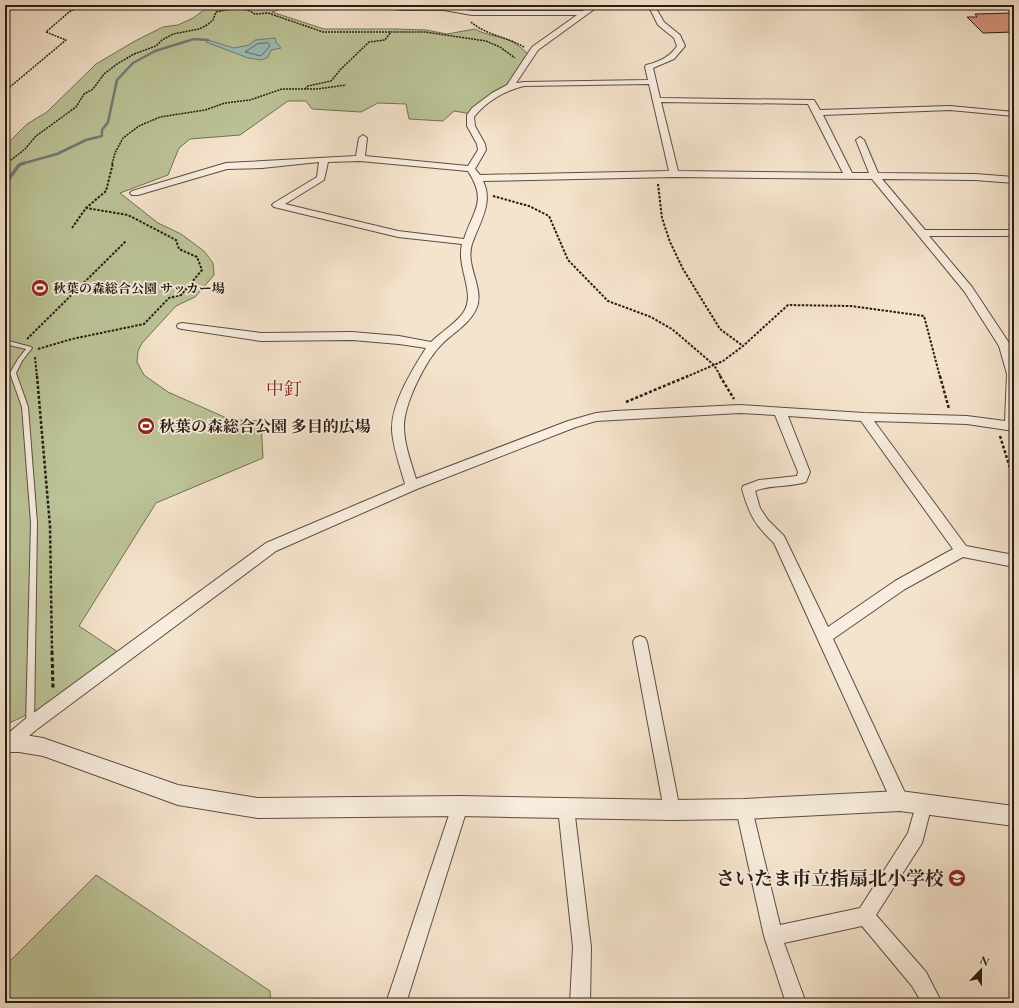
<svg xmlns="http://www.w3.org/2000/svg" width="1019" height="1008" viewBox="0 0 1019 1008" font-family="'EB Garamond','Noto Serif JP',serif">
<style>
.green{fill:#bcc498;stroke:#727056}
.water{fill:#9cbeb9;stroke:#6e7d77}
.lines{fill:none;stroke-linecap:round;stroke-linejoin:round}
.shore{stroke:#626d66;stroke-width:1}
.stream-far1{stroke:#6e7d77;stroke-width:2.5}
.stream{stroke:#6e7d77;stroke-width:3.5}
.building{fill:#d6967d;stroke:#281c14}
.service-casing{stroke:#5b4e42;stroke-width:2}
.minor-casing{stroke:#5b4e42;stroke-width:2}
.tertiary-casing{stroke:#5b4e42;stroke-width:2}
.path-far3{stroke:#281c14;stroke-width:1.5;stroke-dasharray:2 1;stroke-linecap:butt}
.path-far2{stroke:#281c14;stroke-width:2;stroke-dasharray:2.5 1.5;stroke-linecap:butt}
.path-far1{stroke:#281c14;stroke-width:2.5;stroke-dasharray:3 2;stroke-linecap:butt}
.path{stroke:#281c14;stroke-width:3;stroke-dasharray:4 2.5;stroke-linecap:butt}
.service{fill:#f8edde;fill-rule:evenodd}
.minor{fill:#f8edde;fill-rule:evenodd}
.tertiary{fill:#f8edde;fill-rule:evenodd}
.labels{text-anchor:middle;stroke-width:3.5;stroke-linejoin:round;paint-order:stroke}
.far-poi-label{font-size:13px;font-weight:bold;fill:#281c14;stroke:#f8edde;text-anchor:start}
.poi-label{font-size:16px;font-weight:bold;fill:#281c14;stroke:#f8edde;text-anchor:start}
.quarter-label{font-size:18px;fill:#7a1f14;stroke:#f8edde}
.near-poi-label{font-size:19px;font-weight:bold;fill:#281c14;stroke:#f8edde;text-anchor:end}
</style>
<rect width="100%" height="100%" fill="#f5e4cd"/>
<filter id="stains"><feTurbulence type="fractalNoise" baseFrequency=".005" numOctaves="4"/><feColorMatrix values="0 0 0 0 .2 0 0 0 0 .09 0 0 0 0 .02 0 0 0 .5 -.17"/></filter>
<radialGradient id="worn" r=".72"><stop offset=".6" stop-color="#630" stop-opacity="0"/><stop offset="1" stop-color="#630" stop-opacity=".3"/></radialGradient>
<g class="green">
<path d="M211,5H293L272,12L324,29H396L426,30L447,34L475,29C485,35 498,36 509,40C517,44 523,49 530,56L512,83L472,114L454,111L443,121L409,119L406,104L378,103L361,112L312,109L306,101H288L240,135L190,139L179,148L168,175L120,193L158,223L181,234L204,251L213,263L214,275L195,297L176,306L142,343L138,351L137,362L144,375L168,392L231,420L261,421L263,458L156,503L79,626L118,652L39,709L5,725V146L27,124L47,112L96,64L135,41L163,27L178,25L193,18Z"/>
<polygon points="96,875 270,991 271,1003 5,1003 5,966"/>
</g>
<polygon class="water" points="275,38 276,42 281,48 271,50 268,57 262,60 248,58 206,42 208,40 234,48 249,45 255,40"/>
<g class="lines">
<polygon class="shore" points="268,43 270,46 261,56 245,52 257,44"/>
<polyline class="stream-far1" points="21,164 57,154 86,140 102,136 102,130 108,122 117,80 133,63 155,51 194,39 208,40"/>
<polyline class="stream" points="5,184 19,165 24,163"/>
</g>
<polygon class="building" points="1014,13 1014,32 983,33 967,17 977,17 975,14"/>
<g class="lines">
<defs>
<polygon id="service" points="5,340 31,347 32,348 22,361 16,373 28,407 37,523 34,724 33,726 30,727 27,726 26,724 31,523 22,407 10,373 18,359 26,349 5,344"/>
<g id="minor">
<path d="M363,5L444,6L472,11H583L592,5H600L538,50L516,83L524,82L648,80L645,67L646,65C659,62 670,57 677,46L674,38L658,25L648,5H654L664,22L680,35L685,46L674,59L653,68L660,98L811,100H814L820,110L950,106L1014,112V116L950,110L823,115L852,173H869L856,140L860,137L864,140L878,173L975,174L1014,177V183L975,180L882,179L925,230H1014V236H929L972,287L1011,346L1014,358V431L967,424L874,421L966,546L1014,555V567L963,557L905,589L833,639L906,795L908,801L906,807L900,809L894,807L774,543C755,525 749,514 742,489L743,486L759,480L797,476L798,472L775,415L740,413L596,421L576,427L417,489L276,551L36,730L16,747L10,749L5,748V736L24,720L266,543L405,484C400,466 393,448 392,430C391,404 412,370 426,348L399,344L352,340L261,341L182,329L178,328L177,326L178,324L182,323L261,333L352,332L399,336L431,342C441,332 454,325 463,313C477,294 456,268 462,244L398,237L274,207L272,205L274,203L317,177L319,162L262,168L227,169L138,195H132L130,193L132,191L226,163L356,156L359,138L363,135L367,138L365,156L468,166L478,150L477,144L467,126V115L472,108L492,93L507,85L532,47L577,15H472L444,10H403L366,7ZM649,84L669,171L480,175L475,169L486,150L485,144L475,126L474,117C485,102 506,90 524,86ZM661,102L808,104L843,173L678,171ZM360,161L468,171C488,202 473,210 464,239L398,231L285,204L324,180L328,162ZM674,177L872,179L964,291L999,346L1007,374L1005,421L967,416L864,413L740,405L615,411L596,413L568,421L416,479C411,462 404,444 404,426C404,404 426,359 442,344C454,332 471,323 477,307C484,287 465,266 472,244C479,223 494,203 483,181ZM788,416L861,421L953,549L895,581L828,627L784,536L768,520L760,508L755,491C768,485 791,487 806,482L810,472Z"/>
<polygon points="640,636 645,638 647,642 680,810 678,816 672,818 666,816 664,810 633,642 635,638"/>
<polygon points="924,796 930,798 932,804 922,843 876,915 926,972 942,1003 922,1003 912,986 862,926 784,943 806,1003 786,1003 764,936 736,809 738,803 744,801 750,803 752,809 780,925 860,908 908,833 918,798"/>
<polygon points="460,798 466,800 468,806 406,1003 386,1003 452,806 454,800"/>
<polygon points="566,800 572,802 574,808 591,947 590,1003 570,1003 573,947 558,808 560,802"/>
</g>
<polygon id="tertiary" points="5,734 19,734 43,738 178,785 258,798 460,796 672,800 744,799 900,791 1014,806 1014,826 900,811 744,819 672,820 460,816 258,818 178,805 43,756 19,752 5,752"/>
</defs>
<use href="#service" class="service-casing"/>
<use href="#minor" class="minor-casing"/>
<use href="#tertiary" class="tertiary-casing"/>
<g class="path-far3">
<path d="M471,22C486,35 507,37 524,47"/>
<polyline points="305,89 308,86 331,81 341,69 369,42 385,40 391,32 425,32 486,41 500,47 515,58"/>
<polyline points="5,91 66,40 46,32 69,12 82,5"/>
<polyline points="6,164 25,149 36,136 76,107 84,94 93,89 104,74 117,64 134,54 156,46 162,40 173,34 199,29 207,25 213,20 216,12 235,8 248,10 255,14 268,13 323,32 391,32"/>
<polyline points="112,164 115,153 123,138 139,126 160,117 205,110 225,103 250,100 282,89 317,89 346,85"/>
</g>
<g class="path-far2">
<polyline points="5,165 7,163"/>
<polyline points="658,184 662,218 670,242 683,269 720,329 743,346"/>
<polyline points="493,196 529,206 549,216 568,260 608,301 651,317 672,329 714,365 721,377"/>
<polyline points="72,228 86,208 106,191 113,163"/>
<polyline points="27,339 126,241"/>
<polyline points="38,349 72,339 144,324 169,298 181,295 202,270 197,257 179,249 176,240 128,215 86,208"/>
<polyline points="35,357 37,377"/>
<polyline points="5,360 10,355"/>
<polyline points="686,377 723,361 743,346 788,305 851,306 924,316 940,377"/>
</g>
<g class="path-far1">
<polyline points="37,376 50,526 52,652"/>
<polyline points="720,376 734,399"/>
<polyline points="940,376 949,409"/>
<polyline points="626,402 688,376"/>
<polyline points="1000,436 1014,481"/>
</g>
<polyline class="path" points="52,651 53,689"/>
<use href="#service" class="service"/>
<use href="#minor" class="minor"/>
<use href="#tertiary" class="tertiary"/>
</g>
<defs>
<symbol id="stadium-disc" viewBox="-11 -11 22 22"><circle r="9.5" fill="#8f2418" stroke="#f8edde"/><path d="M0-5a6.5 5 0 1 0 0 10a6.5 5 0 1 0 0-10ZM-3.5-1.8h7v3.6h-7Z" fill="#fff"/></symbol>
<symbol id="school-disc" viewBox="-11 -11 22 22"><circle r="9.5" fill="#8f2418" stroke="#f8edde"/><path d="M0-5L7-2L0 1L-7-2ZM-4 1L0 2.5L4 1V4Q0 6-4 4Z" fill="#fff"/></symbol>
</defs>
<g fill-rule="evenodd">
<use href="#stadium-disc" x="30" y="278" width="20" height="20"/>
<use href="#stadium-disc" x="136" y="416" width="20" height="20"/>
<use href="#school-disc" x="947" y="868" width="20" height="20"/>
</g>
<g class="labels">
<g class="far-poi-label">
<text x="53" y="293">秋葉の森総合公園 サッカー場</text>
</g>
<g class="poi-label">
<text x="159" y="432">秋葉の森総合公園 多目的広場</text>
</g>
<g class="quarter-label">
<text x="284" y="395">中釘</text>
</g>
<g class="near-poi-label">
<text x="944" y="885">さいたま市立指扇北小学校</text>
</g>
</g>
<rect width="1019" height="1008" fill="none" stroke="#f5e4cd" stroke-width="20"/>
<rect x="6" y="6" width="1007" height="996" fill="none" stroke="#281c14" stroke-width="2"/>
<rect x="10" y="10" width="999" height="988" fill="none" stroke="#281c14"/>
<g transform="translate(981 970) rotate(22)" stroke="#f8edde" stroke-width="3" paint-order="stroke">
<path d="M0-3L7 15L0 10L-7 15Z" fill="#281c14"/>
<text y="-6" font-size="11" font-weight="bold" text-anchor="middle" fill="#281c14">N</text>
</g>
<rect width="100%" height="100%" filter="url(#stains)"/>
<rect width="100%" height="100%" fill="url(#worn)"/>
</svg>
